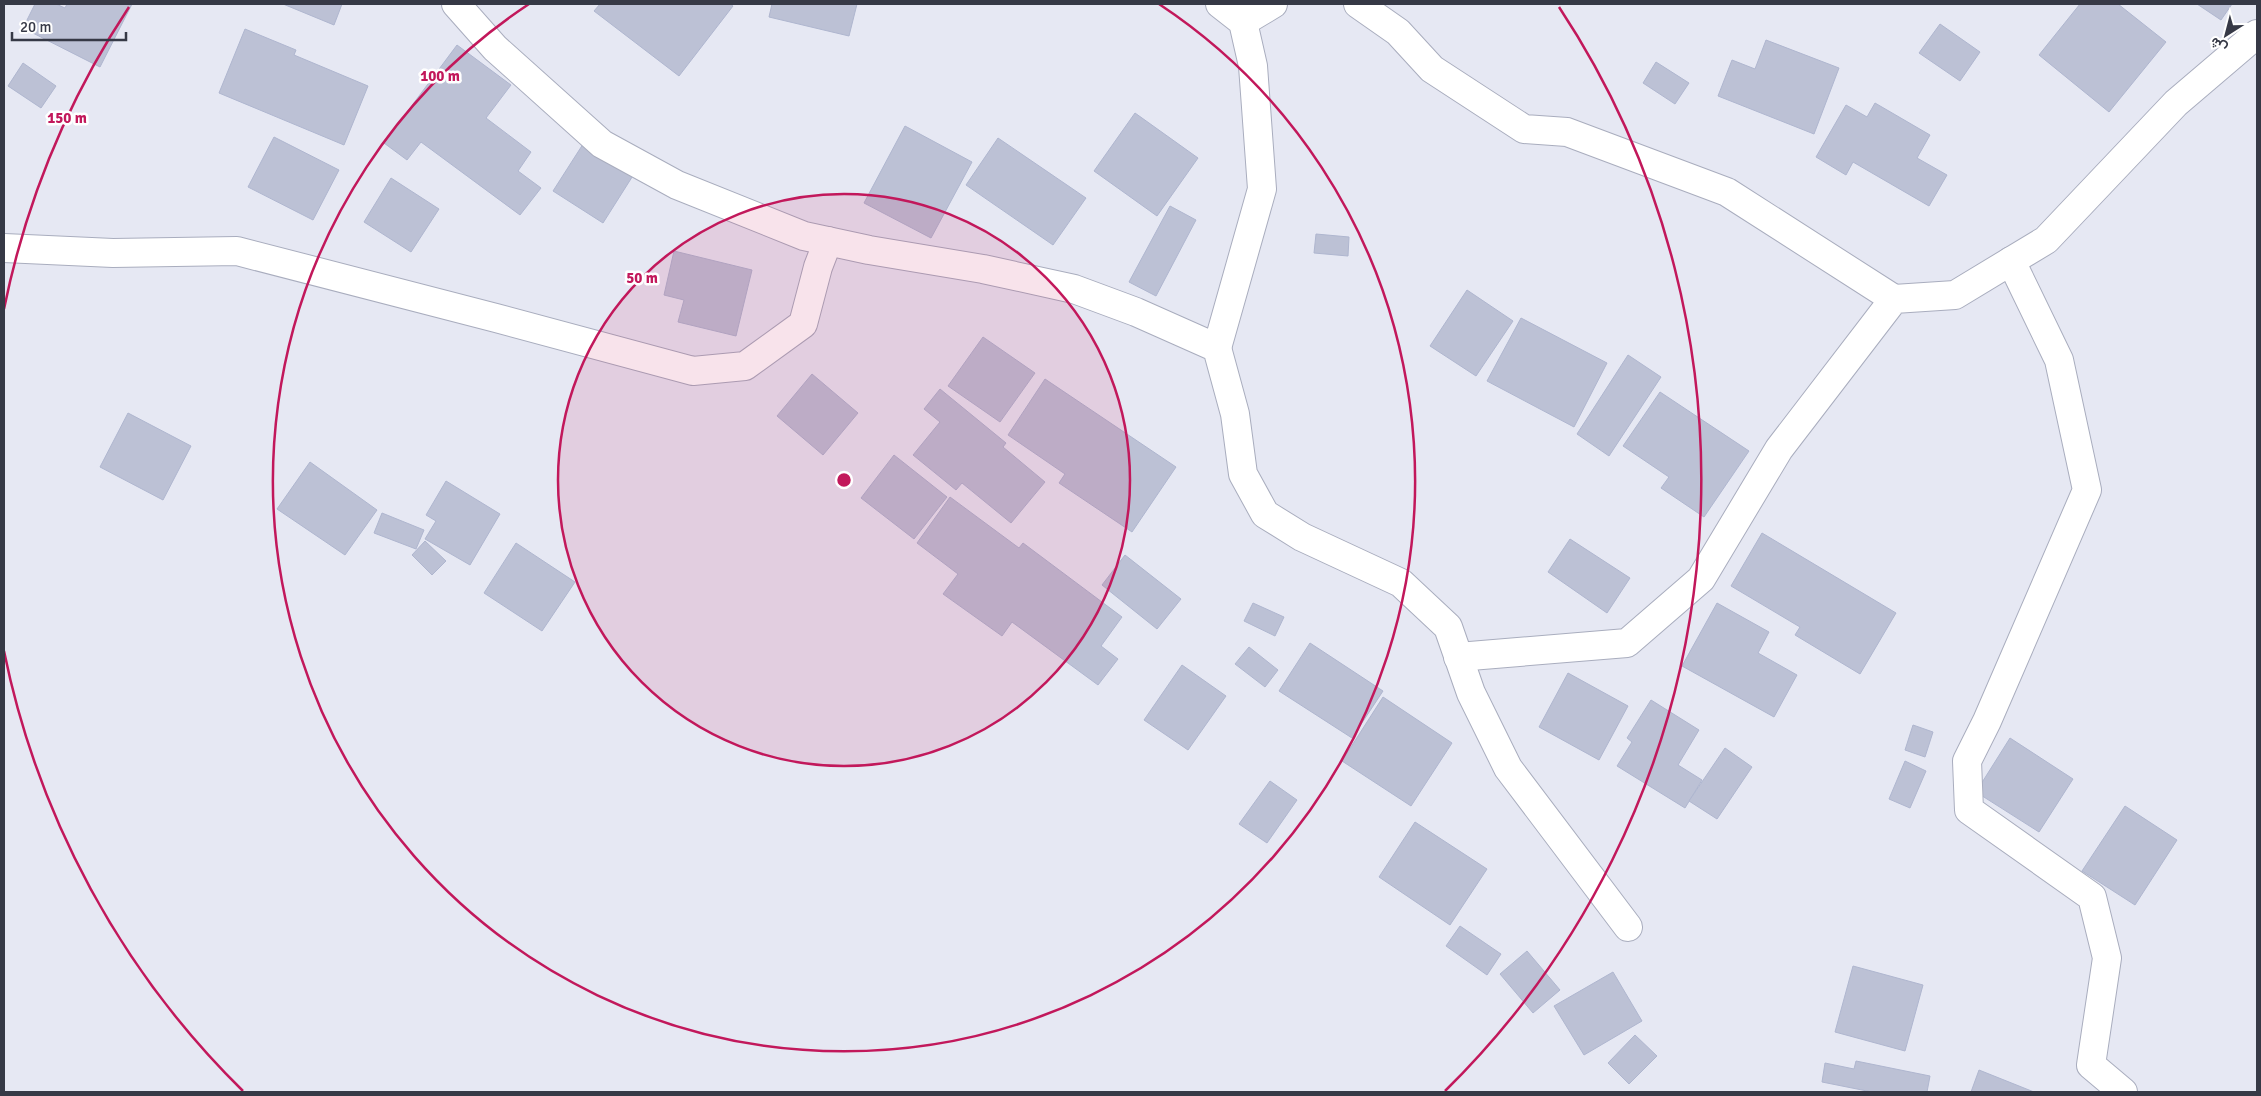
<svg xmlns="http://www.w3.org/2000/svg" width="2261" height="1096" viewBox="0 0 2261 1096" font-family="Signika,Vazirmatn,sans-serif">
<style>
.building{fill:#bcc1d5;stroke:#afb6cf}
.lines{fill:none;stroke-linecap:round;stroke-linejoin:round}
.minor-casing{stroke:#a9adbe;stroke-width:30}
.minor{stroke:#fff;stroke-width:28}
.ring{fill:none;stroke:#c2185b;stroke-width:2.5}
.centre{fill:#c2185b;stroke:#fff;stroke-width:2.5}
.ring-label{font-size:15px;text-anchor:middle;font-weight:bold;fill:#c2185b;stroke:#fff;stroke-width:5;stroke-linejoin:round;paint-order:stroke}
</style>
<rect width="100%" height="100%" fill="#e6e8f3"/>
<g class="building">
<polygon points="35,4 56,4 65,8 67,4 132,4 100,67 23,28"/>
<polygon points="283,4 342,4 334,25"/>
<polygon points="600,4 730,4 733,6 679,76 594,11"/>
<polygon points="772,4 857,4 849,36 769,17"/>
<polygon points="2080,4 2118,4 2166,42 2109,112 2039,55"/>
<polygon points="2197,4 2232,4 2221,20"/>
<polygon points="1940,24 1980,52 1960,81 1919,53"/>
<polygon points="245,29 296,50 294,55 368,86 344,145 219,93"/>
<polygon points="1766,40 1839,68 1814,134 1718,96 1732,60 1755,69"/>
<polygon points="457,45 511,85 486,118 531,152 518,171 541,188 520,215 421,142 407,160 384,143"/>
<polygon points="1656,62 1689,83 1675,104 1643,83"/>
<polygon points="23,63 56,86 41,108 8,86"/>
<polygon points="1875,103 1930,135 1917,158 1947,175 1929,206 1853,162 1846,175 1816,157 1846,105 1867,117"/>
<polygon points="1135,113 1198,158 1157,216 1094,171"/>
<polygon points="905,126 972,162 931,238 864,203"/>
<polygon points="274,137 339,170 313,220 248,187"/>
<polygon points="998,138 1086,198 1053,245 966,185"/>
<polygon points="585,141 634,174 603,223 553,191"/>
<polygon points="391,178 439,209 411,252 364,222"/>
<polygon points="1170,206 1196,220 1156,296 1129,282"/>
<polygon points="1316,234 1349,237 1348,256 1314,253"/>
<polygon points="674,251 752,270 736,336 678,322 684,300 664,295"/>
<polygon points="1467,290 1513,321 1476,376 1430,346"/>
<polygon points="1521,318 1607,363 1574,427 1487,381"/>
<polygon points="983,337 1035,373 1000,422 948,386"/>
<polygon points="1628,355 1661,377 1609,456 1577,434"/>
<polygon points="812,374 858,413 823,455 777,416"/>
<polygon points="1045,379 1176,467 1132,532 1059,483 1065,474 1008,435"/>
<polygon points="940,389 1006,443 1003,447 1045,482 1011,523 962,483 956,490 913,455 940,422 924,409"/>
<polygon points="1660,392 1749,451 1704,517 1661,488 1669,477 1623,446"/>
<polygon points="128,413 191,446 163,500 100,467"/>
<polygon points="894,455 947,497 914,539 861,498"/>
<polygon points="310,462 377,510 345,555 277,509"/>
<polygon points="446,481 500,514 470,565 425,539 436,521 426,515"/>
<polygon points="950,497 1019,548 1023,543 1122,617 1101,646 1118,659 1098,685 1012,622 1002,636 943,594 958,574 917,543"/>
<polygon points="382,513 424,530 416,549 374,533"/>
<polygon points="1762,533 1896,613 1860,674 1795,635 1800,627 1731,586"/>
<polygon points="1570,539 1630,578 1607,613 1548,572"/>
<polygon points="425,541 446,561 432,575 412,555"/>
<polygon points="516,543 575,582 542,631 484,593"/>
<polygon points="1125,555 1181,599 1157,629 1102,585"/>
<polygon points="1253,603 1284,617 1275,636 1244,621"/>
<polygon points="1717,603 1769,632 1758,653 1797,675 1774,717 1682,666"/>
<polygon points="1310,643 1383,691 1352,738 1279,691"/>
<polygon points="1249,647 1278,670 1265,687 1235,664"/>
<polygon points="1182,665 1226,696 1188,750 1144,720"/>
<polygon points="1568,673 1628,706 1599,760 1539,727"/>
<polygon points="1383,697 1452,743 1411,806 1342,761"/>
<polygon points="1651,700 1699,730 1678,765 1702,780 1685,808 1617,766 1632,742 1627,738"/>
<polygon points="1913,725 1933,732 1925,757 1905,750"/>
<polygon points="2010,738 2073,779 2039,832 1976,792"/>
<polygon points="1725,748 1752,767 1717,819 1689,801"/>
<polygon points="1905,761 1926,771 1910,808 1889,799"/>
<polygon points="1270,781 1297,800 1267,843 1239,824"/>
<polygon points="2125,806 2177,840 2135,905 2082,871"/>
<polygon points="1415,822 1487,869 1450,925 1379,877"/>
<polygon points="1460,926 1501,954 1487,975 1446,946"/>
<polygon points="1527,951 1560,990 1533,1013 1500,974"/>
<polygon points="1853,966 1923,985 1905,1051 1835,1032"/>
<polygon points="1613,972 1642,1021 1584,1055 1554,1006"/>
<polygon points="1635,1035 1657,1056 1629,1084 1608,1063"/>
<polygon points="1856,1061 1930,1076 1927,1092 1872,1092 1822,1082 1825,1063 1854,1069"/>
<polygon points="1979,1070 2034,1092 1971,1092"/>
</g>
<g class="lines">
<defs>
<g id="minor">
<polyline points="456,4 495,48 602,144 677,185 804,236 869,250 983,269 1074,289 1136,312 1217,348 1235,414 1243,474 1265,514 1302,537 1401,583 1448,627 1471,693 1508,768 1628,927"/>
<polyline points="1358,4 1398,32 1432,69 1524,129 1567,132 1727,192 1894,299"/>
<polyline points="1243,22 1273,4"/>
<polyline points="4,248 113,253 237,251 496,318 693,371 745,366 803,324 818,267 828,241"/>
<polyline points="2011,261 2059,360 2087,490 1987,721 1967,761 1969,810 2092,897 2107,958 2091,1065 2123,1092"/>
<polyline points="1217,348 1262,189 1253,66 1243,22 1220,4"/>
<polyline points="1458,657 1627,643 1701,579 1779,449 1894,299 1955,295 2046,240 2176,103 2257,34"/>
</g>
</defs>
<use href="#minor" class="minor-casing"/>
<use href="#minor" class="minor"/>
</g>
<circle cx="844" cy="480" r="286" fill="#c2185b" fill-opacity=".12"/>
<g class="ring">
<circle cx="844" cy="480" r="286"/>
<path d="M1159 4A571 571 0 1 1 529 4"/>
<path d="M243 1091A857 857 0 0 1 4 651M4 309A857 857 0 0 1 129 7M1559 7A857 857 0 0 1 1445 1091"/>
</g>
<circle cx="844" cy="480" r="8" class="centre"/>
<g class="ring-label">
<text x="440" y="81">100 m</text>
<text x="67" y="123">150 m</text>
<text x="642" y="283">50 m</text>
</g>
<rect width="2261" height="1096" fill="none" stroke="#363946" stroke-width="10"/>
<g transform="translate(2226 35) rotate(216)" stroke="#ffffff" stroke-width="4" paint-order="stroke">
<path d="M0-4L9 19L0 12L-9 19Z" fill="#363946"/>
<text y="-8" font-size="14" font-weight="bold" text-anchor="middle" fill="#363946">ش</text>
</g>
<path d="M12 32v8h114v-8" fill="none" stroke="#363946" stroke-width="2.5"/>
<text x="20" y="32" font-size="15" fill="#363946" stroke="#ffffff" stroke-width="4" paint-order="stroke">20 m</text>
</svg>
